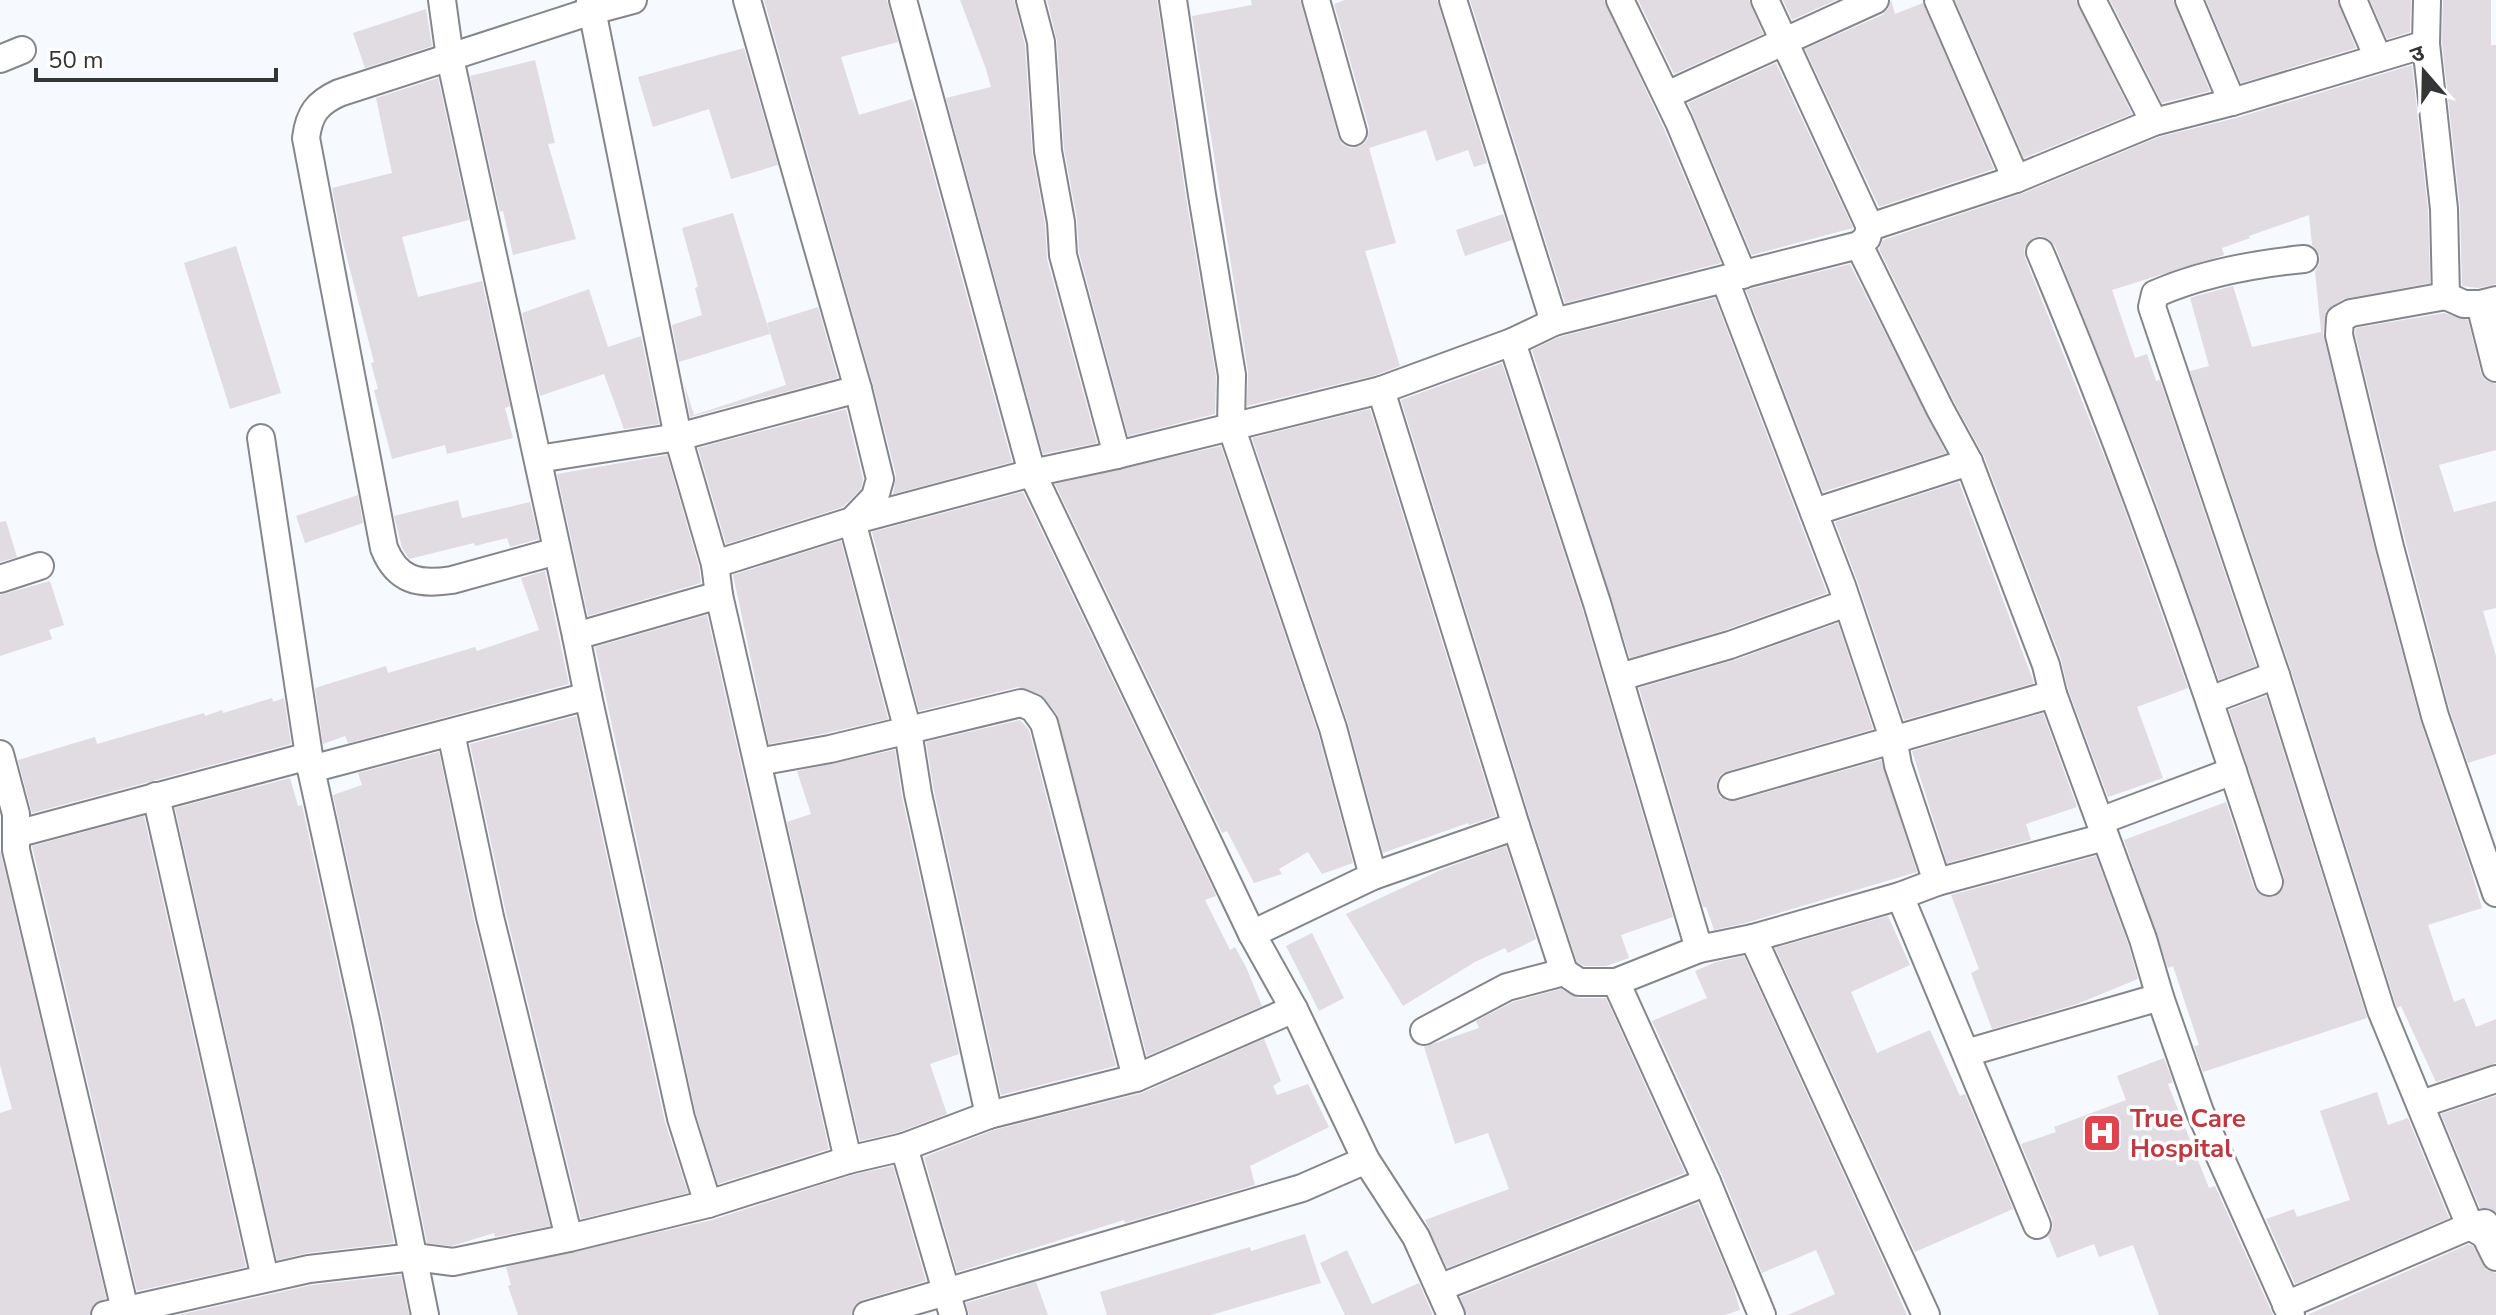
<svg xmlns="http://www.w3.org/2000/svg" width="2496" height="1315" viewBox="0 0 2496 1315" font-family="'Nunito Sans','Noto Sans Devanagari',sans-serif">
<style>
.building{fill:#e0dce1}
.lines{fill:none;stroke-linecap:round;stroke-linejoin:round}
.minor-casing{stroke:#84868b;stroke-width:30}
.minor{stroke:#fff;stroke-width:26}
.labels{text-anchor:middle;stroke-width:7;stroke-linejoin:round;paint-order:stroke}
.health-label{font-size:26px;font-weight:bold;fill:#be3a42;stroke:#fff;text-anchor:start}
</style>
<rect width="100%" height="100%" fill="#f6f9fe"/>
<g class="building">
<polygon points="764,0 887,0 898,42 841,57 859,115 912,99 915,106 1012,462 893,494 896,475 873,385"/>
<polygon points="960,0 1014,0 1025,45 1032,152 1045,224 1047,259 1097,443 1043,454 946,98 991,87 986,69"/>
<polygon points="1047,0 1157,0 1186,198 1216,376 1215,414 1128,436 1079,252 1077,219 1064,149 1057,41"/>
<polygon points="1251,0 1300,0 1338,136 1342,144 1350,148 1358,147 1365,143 1368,137 1369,128 1334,4 1345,0 1437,0 1487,163 1474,167 1468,150 1436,161 1426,130 1369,148 1396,243 1365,251 1400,366 1376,375 1247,406 1248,372 1192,16 1252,5"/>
<polygon points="1470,0 1604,0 1664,129 1721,263 1565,303"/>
<polygon points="1638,0 1749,0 1763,34 1674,74"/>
<polygon points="1783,0 1836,0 1792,20"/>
<polygon points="1891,0 1895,14 1923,3 1994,169 1879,207 1805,49 1882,15 1888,9"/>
<polygon points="1955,0 2076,0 2132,114 2024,158"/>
<polygon points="2110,0 2173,0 2210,91 2162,103"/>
<polygon points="2206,0 2337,0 2356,48 2241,83"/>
<polygon points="2370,0 2411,0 2410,32 2387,39"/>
<polygon points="2443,0 2491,0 2491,45 2496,45 2496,284 2478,288 2462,286 2460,207 2442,43"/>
<polygon points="426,9 432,46 365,68 353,33"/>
<polygon points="744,48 778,165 731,179 709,109 653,127 638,77"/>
<polygon points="535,60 555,143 548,144 576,239 513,255 503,211 500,212 470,76"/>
<polygon points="1776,63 1853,228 1752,255 1688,103"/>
<polygon points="2412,65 2428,210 2430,283 2343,299 2326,311 2323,334 2375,551 2420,720 2470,867 2482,908 2428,925 2454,1002 2464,998 2476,1027 2496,1019 2496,1063 2436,1082 2401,1006 2397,1008 2396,1005 2291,670 2190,371 2209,366 2190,298 2196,296 2233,286 2252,347 2321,332 2315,271 2319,265 2320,256 2312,245 2309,215 2249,236 2250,238 2222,248 2224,255 2112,290 2135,358 2147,354 2156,381 2160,380 2256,666 2219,680 2148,480 2055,246 2049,239 2041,236 2033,238 2024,249 2025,258 2118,491 2188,688 2137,707 2163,778 2108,797 2068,689 2061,659 1984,456 1954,402 1879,249 1883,240 2021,194 2159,137 2236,118"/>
<polygon points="438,78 469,220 402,237 418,297 482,281 510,406 505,408 513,438 447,454 445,445 392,459 374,390 378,389 371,363 374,362 341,235 332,188 392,173 376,98"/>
<polygon points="733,213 770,334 679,362 672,325 702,315 695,288 698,287 682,228"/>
<polygon points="1503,214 1512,240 1465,256 1456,230"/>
<polygon points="236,246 281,393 230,409 184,263"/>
<polygon points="1850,264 1946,453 1823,492 1746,290"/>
<polygon points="589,289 608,347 641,336 659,424 624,429 604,374 540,396 522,313"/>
<polygon points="1715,298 1827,593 1725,630 1630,658 1532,350 1559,337"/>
<polygon points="818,307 838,378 690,417 684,383 694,415 786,385 767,323"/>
<polygon points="2444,313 2468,320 2481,373 2485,380 2496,384 2496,450 2439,465 2454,512 2496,501 2496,608 2483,611 2496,656 2496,754 2468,763 2450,711 2406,543 2355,334 2356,328"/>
<polygon points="1502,363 1582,608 1673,917 1621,935 1629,958 1606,966 1584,966 1577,962 1531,821 1401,400"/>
<polygon points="846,409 863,479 861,489 843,507 726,544 698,448"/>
<polygon points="1370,409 1496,816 1469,825 1468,823 1383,853 1348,723 1252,438"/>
<polygon points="1221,446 1318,733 1353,863 1322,874 1308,852 1279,869 1282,874 1254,883 1227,831 1222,833 1055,484"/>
<polygon points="667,455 699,567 701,583 588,616 557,474"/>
<polygon points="1959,482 2034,683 1904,720 1857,580 1835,522"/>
<polygon points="1023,492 1214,891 1216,896 1205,900 1230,950 1235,947 1246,967 1262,1006 1147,1056 1057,714 1040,694 1018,687 919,711 872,532"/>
<polygon points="358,495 363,523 305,543 296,516"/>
<polygon points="458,500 462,518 530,502 539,539 510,547 507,538 475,546 474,543 409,559 402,548 394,516"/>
<polygon points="6,521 17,557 0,562 0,522"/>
<polygon points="841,541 888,719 827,733 769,744 733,575"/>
<polygon points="545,571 569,684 348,743 345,736 323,744 315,688 386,666 388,673 475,647 477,651 539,630 521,578"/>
<polygon points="50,581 64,625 49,630 52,639 0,656 0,595"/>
<polygon points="707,615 829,1149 718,1184 696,1114 595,647"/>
<polygon points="1838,623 1873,729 1728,771 1721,774 1717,781 1717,791 1720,797 1727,801 1736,801 1881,760 1917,872 1749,922 1714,930 1706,907 1703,907 1639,688 1735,660"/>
<polygon points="2266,696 2367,1018 2203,1072 2194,1046 2199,1045 2173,966 2168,968 2124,840 2226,802 2254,888 2258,893 2265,897 2273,897 2280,893 2284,886 2284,877 2229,710"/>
<polygon points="272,698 273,702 284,698 291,744 32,813 18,760 95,737 97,744 204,713 205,716 222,710 223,713"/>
<polygon points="2043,713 2077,807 2026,824 2031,840 1947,863 1912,751"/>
<polygon points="576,716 665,1122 688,1193 581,1219 506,913 470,744"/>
<polygon points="1020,720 1029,730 1116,1066 1001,1095 934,791 926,742"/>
<polygon points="895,750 902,797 959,1054 930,1064 947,1114 899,1132 860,1141 787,822 811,814 797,771"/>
<polygon points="439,752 474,920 550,1226 495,1237 494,1233 452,1246 427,1243 382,1017 333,795 362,785 358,773"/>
<polygon points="290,778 298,806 302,805 350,1023 394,1243 307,1253 277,1260 175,808"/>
<polygon points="144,816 246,1267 137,1291 32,846"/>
<polygon points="1506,846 1536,939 1508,953 1505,948 1475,962 1403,1006 1346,914 1443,869"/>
<polygon points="0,850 106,1298 94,1304 89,1315 0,1315 0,1113 12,1109 0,1065"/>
<polygon points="2096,856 2128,944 2138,979 2077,1004 1992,1029 1971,973 1979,969 1951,895"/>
<polygon points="1888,916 1910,965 1851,992 1877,1053 1930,1030 1960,1096 1965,1094 2013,1209 1915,1252 1775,948"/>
<polygon points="1312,933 1344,998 1319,1011 1286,946"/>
<polygon points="1744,956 1885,1265 1907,1315 1788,1315 1835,1294 1816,1250 1762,1273 1722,1175 1652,1021 1707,998 1695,971 1716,962"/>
<polygon points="1561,989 1578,998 1606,998 1685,1173 1447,1268 1425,1220 1509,1189 1488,1133 1455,1144 1424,1047 1479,1028 1476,1021 1513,1002"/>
<polygon points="1264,1039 1281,1081 1273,1086 1277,1095 1308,1084 1329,1127 1250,1166 1255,1185 1125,1223 1124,1220 957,1272 924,1157 994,1130 1142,1093"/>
<polygon points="2164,1058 2173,1082 2168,1084 2209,1188 2215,1186 2273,1315 2159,1315 2133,1245 2099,1257 2094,1244 2057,1258 2048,1236 2053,1228 2052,1219 2021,1144 2056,1132 2054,1127 2126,1100 2117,1076"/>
<polygon points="2377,1092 2388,1125 2408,1118 2449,1218 2295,1284 2266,1219 2294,1209 2297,1217 2350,1200 2320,1111"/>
<polygon points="2496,1096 2496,1212 2489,1208 2480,1208 2441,1114"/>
<polygon points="893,1166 926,1281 862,1300 855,1305 851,1315 518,1315 508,1286 511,1285 506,1267 712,1220 852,1175"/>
<polygon points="1698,1203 1733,1286 1740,1310 1725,1315 1467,1315 1460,1297"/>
<polygon points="1305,1234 1321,1283 1211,1315 1107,1315 1100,1292 1250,1247 1251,1251"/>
<polygon points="2469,1244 2473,1246 2487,1270 2496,1273 2496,1315 2307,1315"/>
<polygon points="1347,1250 1372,1304 1419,1283 1433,1315 1345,1315 1320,1263"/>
<polygon points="401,1275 409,1315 178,1315 312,1285"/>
<polygon points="1036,1282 1048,1315 969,1315 966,1303"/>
</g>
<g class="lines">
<defs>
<g id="minor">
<polyline points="442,0 450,58 576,636"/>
<polyline points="590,0 678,437 715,564 719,595 848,1160"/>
<polyline points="747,0 858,389 880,479 875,497 852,521 908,731 918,794 989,1115"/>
<polyline points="903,0 1032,473 1252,934 1294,1009 1366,1160 1416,1237 1451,1315"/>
<polyline points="1030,0 1041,42 1048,151 1061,222 1063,255 1117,455"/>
<polyline points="1173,0 1202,195 1232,375 1231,426 1333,728 1373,876"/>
<polyline points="1316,0 1353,132"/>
<polyline points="1453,0 1554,322"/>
<polyline points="1620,0 1679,122 1743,275"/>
<polyline points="1765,0 1870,227"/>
<polyline points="1938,0 2016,179"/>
<polyline points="2092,0 2154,122"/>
<polyline points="2189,0 2232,102"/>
<polyline points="2353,0 2378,58"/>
<polyline points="2427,0 2426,44 2444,209 2446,296"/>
<polyline points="0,59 22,50"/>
<polyline points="1667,95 1875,0"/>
<polyline points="1859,245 1940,409 1969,462 2046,665 2053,694 2143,939 2160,997 2200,1112 2291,1315"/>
<path d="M2040,252C2127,458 2201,669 2269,882"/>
<path d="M2304,259C2253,264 2203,273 2155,294L2152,307L2276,675L2381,1010L2470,1226L2485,1235L2496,1257"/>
<polyline points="1725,280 1842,586 1893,738 1898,765 1937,882"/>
<polyline points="2496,300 2480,304 2464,304 2446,296 2351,313 2340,319 2339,335 2390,547 2435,716 2496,893"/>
<polyline points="2480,304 2496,368"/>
<polyline points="1512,342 1597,603 1699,949"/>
<polyline points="1381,390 1516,826 1564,972"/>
<polyline points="261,438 311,769"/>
<polyline points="538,459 678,437 858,389"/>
<polyline points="1814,512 1969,462"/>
<path d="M557,551L452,580C419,585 397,581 384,548L306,138C309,114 317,103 339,93L592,11L633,0"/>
<polyline points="715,564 852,521 1032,473 1117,455 1381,390 1512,342 1554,322 1859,245 1867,238 1870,227 2016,179 2154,122 2232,102 2426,44"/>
<polyline points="0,579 40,566"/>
<polyline points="1620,677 1730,645 1847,603"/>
<polyline points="588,696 681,1118 708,1204"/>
<polyline points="2210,700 2276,675"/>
<polyline points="451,733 490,917 569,1238"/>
<polyline points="0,754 16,814 16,850 125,1310"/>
<polyline points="1732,786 2053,694"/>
<polyline points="156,796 265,1278"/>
<polyline points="2100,821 2233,771"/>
<polyline points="16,834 309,756"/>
<polyline points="1900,896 2037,1225"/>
<polyline points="1252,934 1373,876 1516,826"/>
<polyline points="1753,938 1926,1315"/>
<polyline points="1616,982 1699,949 1753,938 1900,896 1937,882 2105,837"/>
<polyline points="1424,1031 1507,987 1564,972 1579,982 1616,982 1707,1182 1762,1315"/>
<polyline points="1966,1053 2160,997"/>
<polyline points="1136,1078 1294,1009"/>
<polyline points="2421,1104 2496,1079"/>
<polyline points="904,1147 953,1315"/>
<polyline points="1439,1288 1707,1182"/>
<polyline points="2286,1305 2470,1226 2485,1223"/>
<polyline points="105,1315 309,1269 414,1257 453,1262 569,1238 708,1204 848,1160 904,1147 989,1115 1136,1078 1044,723 1033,708 1021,703 830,749 758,762"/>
<polyline points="425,1315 366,1020 311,769 588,696 576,636 719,595"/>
<polyline points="867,1315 1302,1188 1366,1160"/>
</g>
</defs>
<use href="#minor" class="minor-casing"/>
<use href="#minor" class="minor"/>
</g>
<defs>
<symbol id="hospital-square" viewBox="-11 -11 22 22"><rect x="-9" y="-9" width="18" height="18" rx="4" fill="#e0444e" stroke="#fff"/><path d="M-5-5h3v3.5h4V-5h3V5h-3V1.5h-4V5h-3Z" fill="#fff"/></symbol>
</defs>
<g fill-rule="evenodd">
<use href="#hospital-square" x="2080" y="1111" width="44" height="44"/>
</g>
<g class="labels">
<g class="health-label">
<text x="2130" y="1127">True Care<tspan x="2130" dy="30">Hospital</tspan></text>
</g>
</g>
<g transform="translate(2424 72) rotate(340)" stroke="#ffffff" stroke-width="6" paint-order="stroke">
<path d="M0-6L14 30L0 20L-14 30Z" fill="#343537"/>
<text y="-12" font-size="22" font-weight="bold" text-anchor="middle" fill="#343537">उ</text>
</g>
<path d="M36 68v12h240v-12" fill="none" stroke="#343537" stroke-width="4"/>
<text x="48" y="68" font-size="24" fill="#343537" stroke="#ffffff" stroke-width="6" paint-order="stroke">50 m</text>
</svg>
